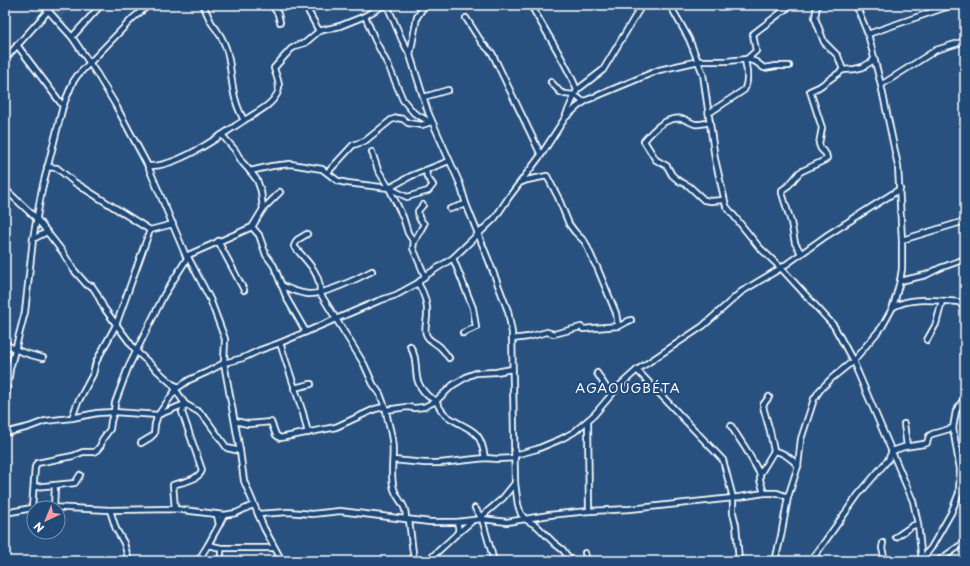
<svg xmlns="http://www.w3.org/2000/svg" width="970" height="566" viewBox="0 0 970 566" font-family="'Playpen Sans',sans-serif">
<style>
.built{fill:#375d88}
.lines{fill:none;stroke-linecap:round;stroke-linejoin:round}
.minor-casing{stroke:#fff;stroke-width:8}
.minor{stroke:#1f4a7a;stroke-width:4.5}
.labels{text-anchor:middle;stroke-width:4;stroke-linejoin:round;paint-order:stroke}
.quarter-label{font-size:13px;letter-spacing:1px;fill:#fff;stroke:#1f4a7a}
</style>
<rect width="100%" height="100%" fill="#28517f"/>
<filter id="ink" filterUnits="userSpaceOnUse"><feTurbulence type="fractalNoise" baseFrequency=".025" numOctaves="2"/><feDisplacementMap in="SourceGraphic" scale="8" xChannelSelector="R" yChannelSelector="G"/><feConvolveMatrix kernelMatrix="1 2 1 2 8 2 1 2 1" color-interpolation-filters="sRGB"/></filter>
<g filter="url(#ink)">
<polygon class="built" points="47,5 75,5 59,19"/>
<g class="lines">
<defs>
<g id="minor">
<polyline points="43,5 72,37 97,74 115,104 148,166 186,256 188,257 210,299 225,339 224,363 240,451 244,481 264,528 282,561"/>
<path d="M203,5C206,11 208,16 211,22C213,26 216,28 218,32C223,39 226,47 228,55C233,79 231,98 244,120"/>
<polyline points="272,5 278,14 280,22"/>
<polyline points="305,5 319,31"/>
<polyline points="384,5 365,16 375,40 389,67 403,100 414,113 430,122"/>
<polyline points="387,5 402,40 410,55 428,112 460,184 466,204 489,261 508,311 512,333 515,483 518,505 521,514 525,519 537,526 554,543 563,550 571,561"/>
<path d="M531,5C546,33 565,60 577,90L566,115"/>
<polyline points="581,5 582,5"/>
<polyline points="670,5 689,39 703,74 715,159 726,206 759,247 781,268 834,326 853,361 913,501 918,524 922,561"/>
<polyline points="817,5 815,18 824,42 838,56 843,70"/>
<polyline points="466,18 482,43 492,53 541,155"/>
<polyline points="868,34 952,5"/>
<polyline points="72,37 101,5"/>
<polyline points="17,45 63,106"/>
<polyline points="410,55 417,17 425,5"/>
<polyline points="5,59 48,11"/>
<polyline points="747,59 756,51 753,34 791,5"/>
<polyline points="551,82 560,92 565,94 574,95 584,102"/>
<polyline points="881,85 936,50 965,41"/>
<polyline points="577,90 603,70 642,5"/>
<polyline points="424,97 448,90"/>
<path d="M709,113L744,90C749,82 747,69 745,60"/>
<path d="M710,122C705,123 700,125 695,124C691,123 687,120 683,119C666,116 653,130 644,141L656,160L667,166L672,175L679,181L689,186L704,200L711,201L724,200"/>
<polyline points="222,135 235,150 242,162 250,171 257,180 261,191 263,209"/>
<polyline points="372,152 378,170 389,188 411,176 449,161"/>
<path d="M148,166C176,168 220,136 243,121C255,113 272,106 278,92C281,84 276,76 274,68L291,49L298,45L305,43L319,31L340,26L365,16"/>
<polyline points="47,167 57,168 74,182 150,230 173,224"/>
<polyline points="250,171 272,166 290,164 297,165 322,169 338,181 347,183 389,188 403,217 408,233 414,242 413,248 425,276"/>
<polyline points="328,172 353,145 365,141 391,120 397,118 403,119 408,123 422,125 431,122"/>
<polyline points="522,182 527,180 547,176 558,197 569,224 575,232 585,242 594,262 597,267 616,313 618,326"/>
<polyline points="389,188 407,197 428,191 433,185 427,177 426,170"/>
<polyline points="5,189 37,219 62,251 73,269 87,285 92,286 96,292 104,308 136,351 172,384 185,404 199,412 206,419 227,448 240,451"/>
<polyline points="450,209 466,204"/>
<polyline points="252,227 259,235 266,255 274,266 287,299 306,332"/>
<path d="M307,234L297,240L294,246C306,261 321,272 320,293L364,364L373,384L380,394L386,410"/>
<polyline points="33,239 47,232"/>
<polyline points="902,240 965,221"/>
<polyline points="218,241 244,290"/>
<polyline points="414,242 424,224 419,218 418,211 423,205"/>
<polyline points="801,253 795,243 791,222 782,193 782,190 789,185 800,172 825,160 827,158 826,154 821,149 819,144 822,128 810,91 819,87 843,70 855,69 863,67 874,60"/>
<polyline points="186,256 252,227 263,209 280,192"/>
<polyline points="453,258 473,308 476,327 463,333"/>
<polyline points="900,281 926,275 940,268 965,259"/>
<path d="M418,283C424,293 428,304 427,315C427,321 424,329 426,334C428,341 437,343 441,348C444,351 447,355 449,358"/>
<path d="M281,285C289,289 299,293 308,294C324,295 357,279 372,271"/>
<path d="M893,307C913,296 937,301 959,302L965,309"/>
<path d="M512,339L528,337L547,332L554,334L581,327L583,329L618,326C624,325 626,321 631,320"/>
<polyline points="927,340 936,324 942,301"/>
<polyline points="280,343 303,413 308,433"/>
<path d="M5,344C19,352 27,354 43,358"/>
<path d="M410,346C417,356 415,367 417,378C418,384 424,392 428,396C431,398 434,399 436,401C439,406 441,412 447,416C470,432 480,426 485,458"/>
<polyline points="637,370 723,460 733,498 733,513 736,525 739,561"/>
<polyline points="597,373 611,395"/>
<polyline points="172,384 179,387 189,380 207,372 224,363 243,358 260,350 280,343 378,301 396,295 418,283 425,276 453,258 495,218 509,197 541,155 565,118 577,107 587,100 659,70 699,61 727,61 747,59 756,62 764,68 776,66 789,66"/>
<polyline points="294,388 311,384"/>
<polyline points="5,404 10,369 25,312 33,239 42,189 63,106 73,82 77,76 133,18 149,5"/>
<polyline points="72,418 77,404 93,374 96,362 116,325 150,230"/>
<polyline points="235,421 248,424 271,422 276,435 280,438 336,427 375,409 384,407"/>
<polyline points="588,421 589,511"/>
<polyline points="904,424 907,446"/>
<polyline points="731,426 746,449 760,474"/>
<polyline points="5,433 29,427 45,421 72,418 97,413 114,412 115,403 128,368 164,295 188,257"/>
<polyline points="141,443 151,437 154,434 155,424 158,415 177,388"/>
<path d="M774,451C783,452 792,459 798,466"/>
<polyline points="515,455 537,449 561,439 574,432 594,415 618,387 637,370 703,326 741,292 781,268 826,236 900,189"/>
<polyline points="393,460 425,463 440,463 485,458 498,459 515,458"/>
<polyline points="959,461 965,458"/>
<polyline points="34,487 55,485"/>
<polyline points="764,493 760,480 760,474 774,451 770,431 764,410 763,405 769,397"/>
<path d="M32,508L35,467L37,463L73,456L83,452H94L97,450L101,445L102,440L110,429L111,421L114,412L158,415L185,404L182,412L202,470C199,480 182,482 173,485L175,509"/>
<polyline points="54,508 55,485 75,483 80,475"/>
<polyline points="475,508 482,519 494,561"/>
<polyline points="110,510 116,529 124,543 129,561"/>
<polyline points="5,513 32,508 48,507 110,510 175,509 224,515 236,513 253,505"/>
<polyline points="258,514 288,512 312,514 340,511 430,522 457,522 482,519 507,522 549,515 589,511 630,509 733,498 764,493 777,493 788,497"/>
<polyline points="217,515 219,525 224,515"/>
<polyline points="481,517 503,498 515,483"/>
<path d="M406,519C406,502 398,502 394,489C389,473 395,456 392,440C391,430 387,420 386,410L407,407L414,408L424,407L436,401L453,385L468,376L476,373L496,372L512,369"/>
<polyline points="409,520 414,561"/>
<polyline points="457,534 471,522"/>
<polyline points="896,537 912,526 918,524"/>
<polyline points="883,543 882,548 885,561"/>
<polyline points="208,545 219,525"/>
<polyline points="585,553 587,561"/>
<polyline points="922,559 931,548 951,513 959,493 960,469 953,428 956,411 965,397"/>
<polyline points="198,561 208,545 221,548 274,548"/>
<polyline points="221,561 221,548"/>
<path d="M428,561C433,555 457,535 458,532C459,529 458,525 457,522"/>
<polyline points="775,561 781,536 788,497 798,466 801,439 814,399 820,390 832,378 853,361 882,327 893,307 900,281 902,269 902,240 898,166 881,85 868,34 856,5"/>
<polyline points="811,561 858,495 888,460 892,451 904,447 924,444 927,443 929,436 932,434 953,428"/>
<polyline points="938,561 965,542"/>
</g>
</defs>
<use href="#minor" class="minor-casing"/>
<use href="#minor" class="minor"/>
</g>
</g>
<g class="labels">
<g class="quarter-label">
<text x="628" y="393">AGAOUGBÉTA</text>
</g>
</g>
<rect width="970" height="566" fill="none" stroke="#1f4a7a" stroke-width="20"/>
<rect x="10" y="10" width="950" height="546" fill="none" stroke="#fff" stroke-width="1.5" filter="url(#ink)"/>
<g transform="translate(46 520) rotate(224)"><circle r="19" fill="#1f4a7a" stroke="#7992af"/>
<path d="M0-3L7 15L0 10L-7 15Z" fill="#ff9aa2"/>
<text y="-6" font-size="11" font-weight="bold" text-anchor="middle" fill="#ffffff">N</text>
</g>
</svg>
